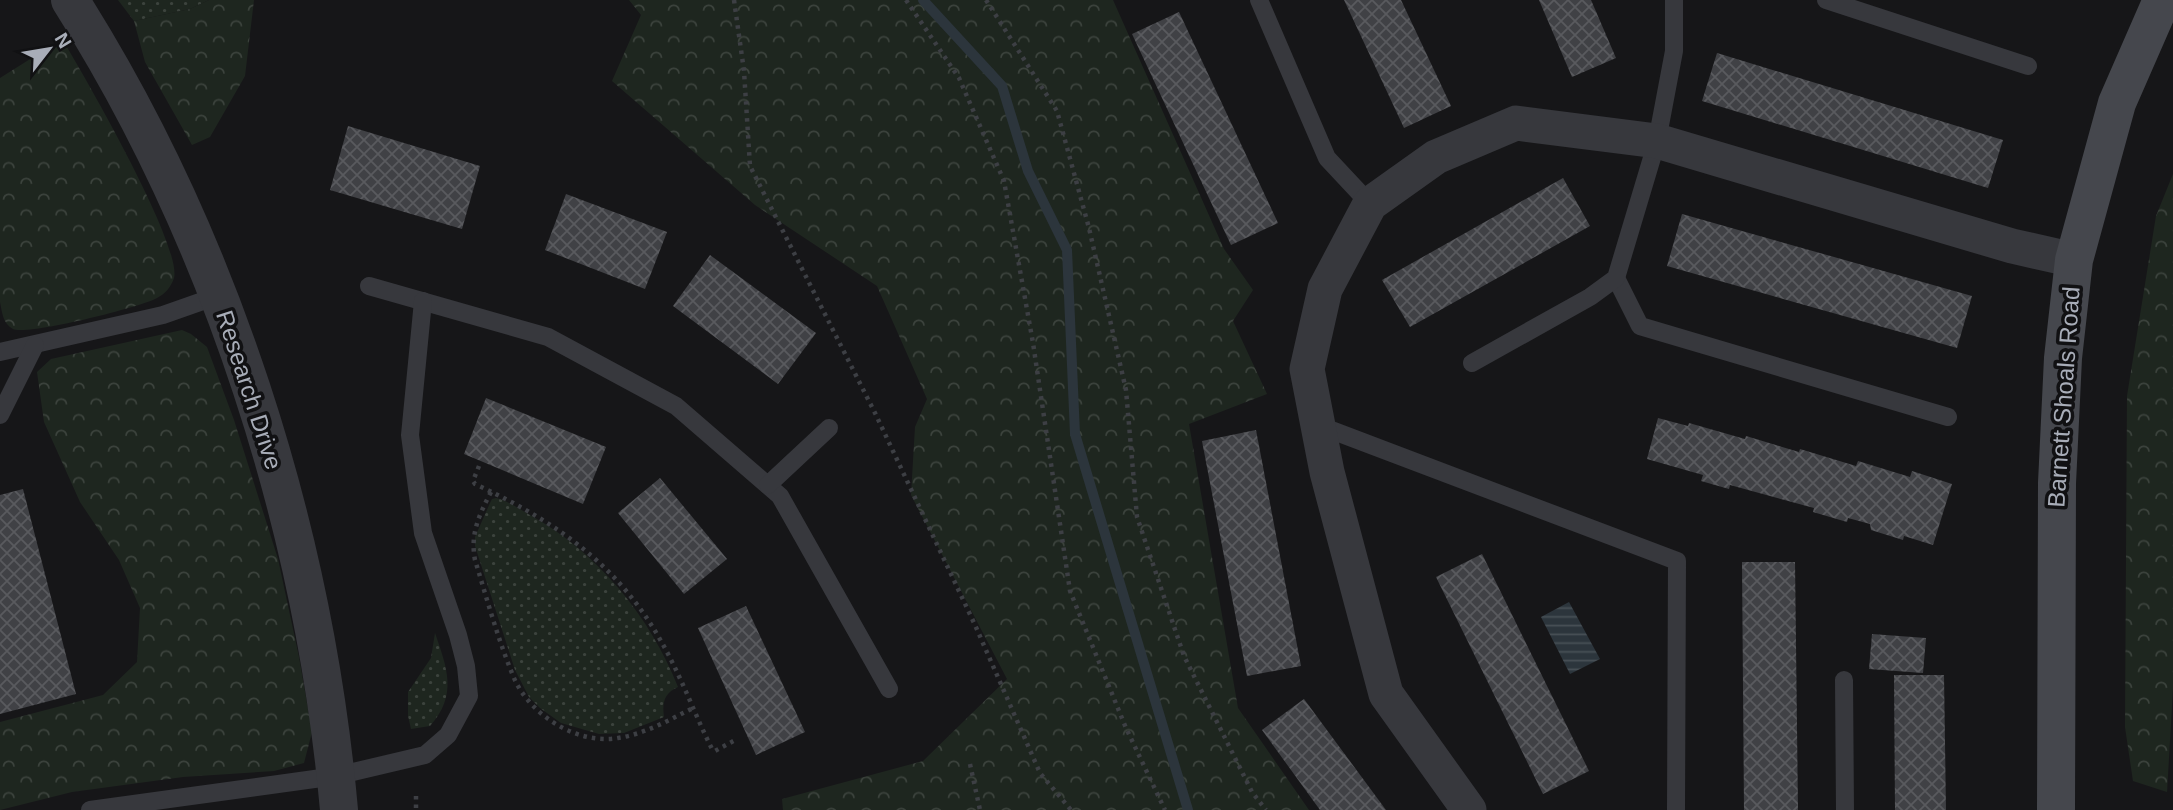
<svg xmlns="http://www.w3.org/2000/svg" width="2173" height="810" viewBox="0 0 2173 810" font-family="Helvetica,sans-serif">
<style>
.grass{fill:url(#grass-dots)}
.forest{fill:url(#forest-crowns)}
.water{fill:url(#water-rules)}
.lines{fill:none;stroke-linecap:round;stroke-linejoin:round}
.stream{stroke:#2c353c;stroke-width:10}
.building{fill:url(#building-cross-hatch)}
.path{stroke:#3d3f44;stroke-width:4.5;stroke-dasharray:3.5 5;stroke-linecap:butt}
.service{stroke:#37383d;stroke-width:18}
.minor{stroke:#37383d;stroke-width:35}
.tertiary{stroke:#37383d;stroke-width:38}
.secondary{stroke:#45474d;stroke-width:38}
.labels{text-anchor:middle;stroke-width:7;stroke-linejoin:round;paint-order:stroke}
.street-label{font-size:24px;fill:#a8adb8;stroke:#111113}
</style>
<defs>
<pattern id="grass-dots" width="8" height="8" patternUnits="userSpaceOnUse" patternTransform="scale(1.75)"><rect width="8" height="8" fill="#1e261f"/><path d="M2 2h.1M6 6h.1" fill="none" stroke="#3c433d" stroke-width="1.8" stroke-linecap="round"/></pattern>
<pattern id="forest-crowns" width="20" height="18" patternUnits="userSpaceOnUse" patternTransform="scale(1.75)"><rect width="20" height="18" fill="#1e261f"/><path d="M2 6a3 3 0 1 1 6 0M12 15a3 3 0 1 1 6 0" fill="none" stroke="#3c433d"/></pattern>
<pattern id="water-rules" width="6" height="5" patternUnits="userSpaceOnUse" patternTransform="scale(1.75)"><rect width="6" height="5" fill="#2c353c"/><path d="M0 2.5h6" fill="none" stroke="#485056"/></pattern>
<pattern id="building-cross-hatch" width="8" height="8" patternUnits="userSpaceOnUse" patternTransform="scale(1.75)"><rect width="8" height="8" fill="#404145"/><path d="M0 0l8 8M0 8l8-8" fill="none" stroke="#595a5e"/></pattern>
</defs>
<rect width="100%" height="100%" fill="#161618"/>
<g class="grass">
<polygon points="118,0 209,0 190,9 134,21"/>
<path d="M496,498C508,501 519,509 530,515C597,552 650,616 678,687C664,693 662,703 664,717L624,733L599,734L561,723L540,708L529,697L515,670L475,546V537L490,503L492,499Z"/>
<path d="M435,633C447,668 458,695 430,726L411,729L408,716V692L431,658Z"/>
</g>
<g class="forest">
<polygon points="209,0 254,0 245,76 210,137 192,145 145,62 134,21 190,9"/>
<polygon points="629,0 1113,0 1224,249 1253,290 1233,321 1267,394 1189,424 1238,708 1309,810 783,810 782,799 923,761 1007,679 911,495 915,427 927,399 877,286 755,205 612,81 641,15"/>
<path d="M62,39C84,75 182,245 174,278C171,287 165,294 157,298C141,307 27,336 13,329C3,324 2,312 0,302V78Z"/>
<polygon points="2173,174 2173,688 2167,792 2133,781 2125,727 2127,396 2156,216"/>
<polygon points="182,330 191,334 207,347 234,420 278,559 299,657 312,732 304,763 274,771 183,777 72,792 0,810 0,722 103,695 137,662 140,608 119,560 80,502 44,422 37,372 51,359"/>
</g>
<polygon class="water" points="1569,602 1600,659 1570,674 1541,617"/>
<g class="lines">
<polyline class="stream" points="923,0 1002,86 1028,171 1067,250 1075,434 1188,810"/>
</g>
<g class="building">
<polygon points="1344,0 1401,0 1451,106 1404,128"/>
<polygon points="1539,0 1591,0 1616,58 1572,77"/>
<polygon points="1179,12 1278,223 1231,245 1132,34"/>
<polygon points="1717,53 2003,140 1988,188 1702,101"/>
<polygon points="348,126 480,166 462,229 330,190"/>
<polygon points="1563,178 1590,226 1410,327 1382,280"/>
<polygon points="566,194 667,232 645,289 545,250"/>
<polygon points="1682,214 1972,296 1957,348 1667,266"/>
<polygon points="710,255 816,333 778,384 673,306"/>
<polygon points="486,398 606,447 583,504 464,454"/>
<polygon points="1658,418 1688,426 1689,423 1745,439 1746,436 1799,452 1800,449 1856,466 1858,461 1910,477 1912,471 1952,484 1933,545 1904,536 1903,540 1871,530 1870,524 1848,518 1847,522 1813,512 1814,508 1730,485 1729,489 1701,481 1703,475 1647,459"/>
<polygon points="1256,430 1301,666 1247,676 1202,441"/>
<polygon points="660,478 727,559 684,594 618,513"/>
<polygon points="23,489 76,694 0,714 0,495"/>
<polygon points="1482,554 1589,771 1543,794 1436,577"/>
<polygon points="1742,562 1795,562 1798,810 1744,810"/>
<polygon points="746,606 805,732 756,755 698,628"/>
<polygon points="1872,634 1926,638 1923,673 1869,669"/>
<polygon points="1894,675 1944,675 1946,810 1895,810"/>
<polygon points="1304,699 1386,810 1320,810 1262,730"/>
</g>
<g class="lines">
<g class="path">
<polyline points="734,0 744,71 750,166 876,415 975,625 1040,773 1071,810"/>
<polyline points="906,0 959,78 1004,181 1033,343 1070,591 1126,728 1165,810"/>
<polyline points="986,0 1057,111 1089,228 1126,390 1137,517 1184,656 1252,792 1266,810"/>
<path d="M479,466L473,481L475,484C559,523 623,568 667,652C684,684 696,717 712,749L715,751L737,739"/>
<path d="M491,492C479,515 470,534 475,560C487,599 498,640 514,678C530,715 577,745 618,738C645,734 669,720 693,708"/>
<polyline points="970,764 980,810"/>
<polyline points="416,796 416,810"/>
</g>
<g class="service">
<polyline points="1259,0 1327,158 1370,204"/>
<polyline points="1826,0 2028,66"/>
<polyline points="1616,278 1640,326 1948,417"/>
<polyline points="369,286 548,337 676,406 780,496 889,689"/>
<polyline points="0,352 163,315 217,296"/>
<polyline points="1472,363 1590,297 1616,278 1657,141 1674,51 1674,0"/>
<polyline points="0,415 35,345"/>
<polyline points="1318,425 1677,561 1676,810"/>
<polyline points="768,485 829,428"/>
<polyline points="1844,680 1845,810"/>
<polyline points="90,810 336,776 425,755 448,735 469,696 466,666 458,635 423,533 410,435 423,301"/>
</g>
<polyline class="minor" points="1469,810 1386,694 1327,472 1307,369 1325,289 1370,204 1436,157 1516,123 1657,141 2012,246 2074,260"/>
<path class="tertiary" d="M70,0C221,238 314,530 339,810"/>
<polyline class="secondary" points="2056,810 2057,483 2063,358 2074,260 2117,103 2162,0"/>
</g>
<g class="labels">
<g class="street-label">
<text transform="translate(249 390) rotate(72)" y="8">Research Drive</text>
<text transform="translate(2064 397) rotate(-86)" y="8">Barnett Shoals Road</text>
</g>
</g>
<g transform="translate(49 49) rotate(59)" stroke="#111113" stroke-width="5" paint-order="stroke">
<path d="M0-5L12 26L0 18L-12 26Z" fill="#a8adb8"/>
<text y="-10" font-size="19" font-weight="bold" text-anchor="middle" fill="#a8adb8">N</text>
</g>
</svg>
